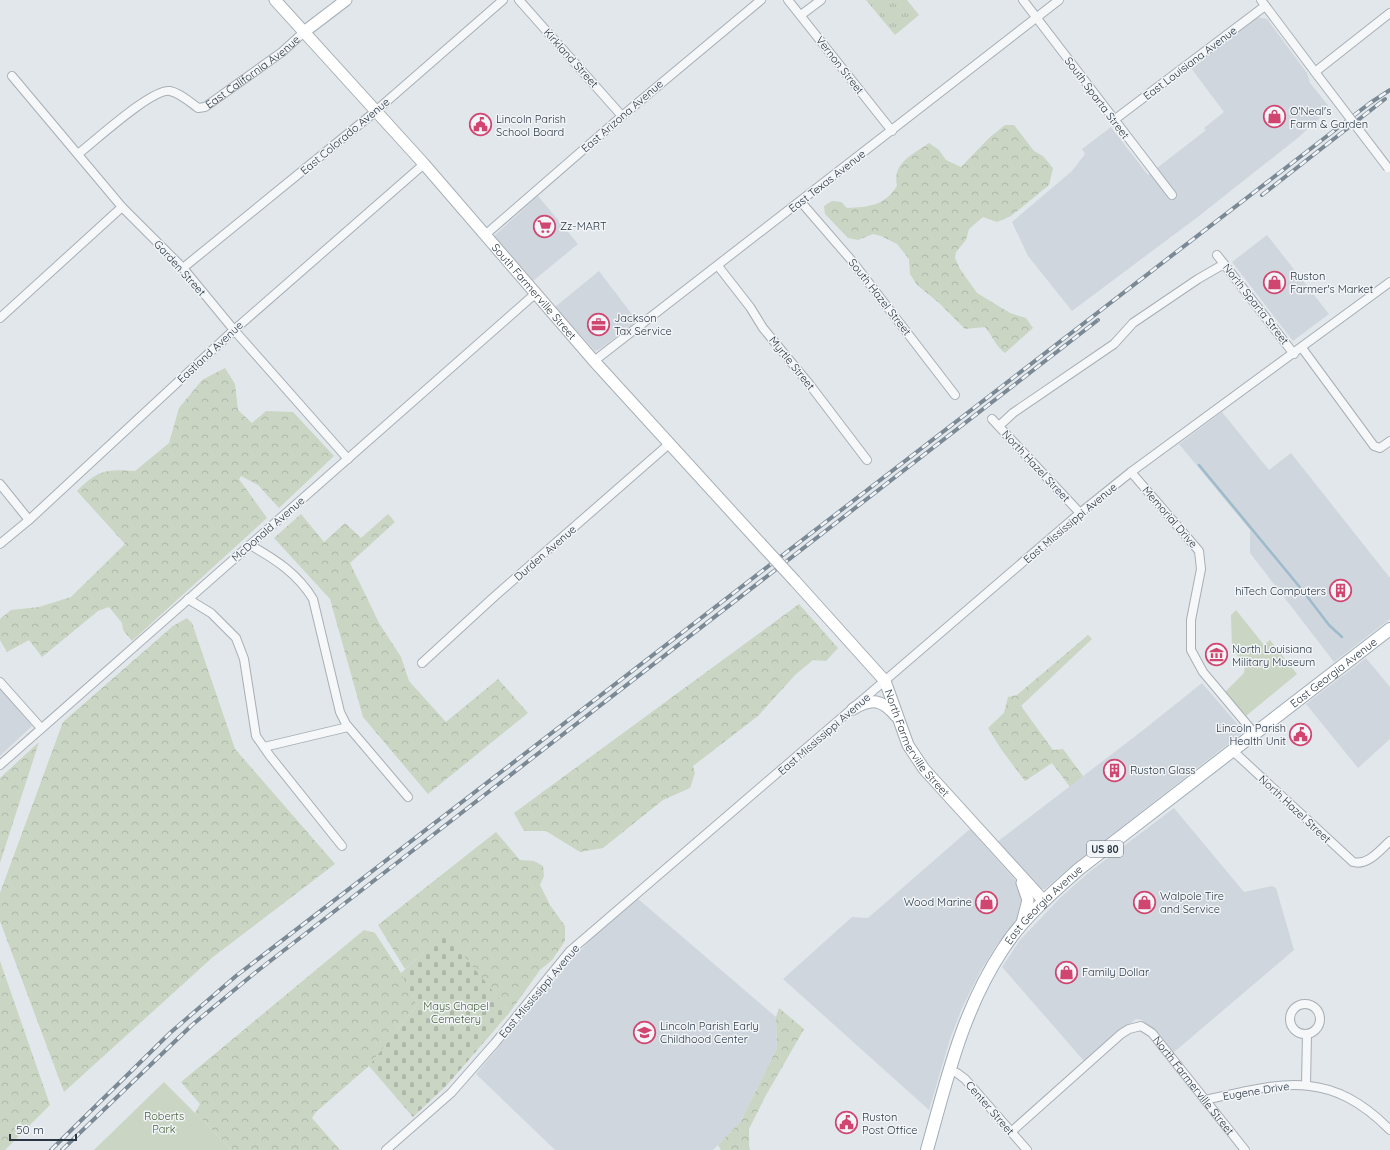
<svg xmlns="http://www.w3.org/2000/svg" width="1390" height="1150" viewBox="0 0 1390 1150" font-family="Quicksand,sans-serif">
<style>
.built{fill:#d0d6dd}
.grass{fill:url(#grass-tufts)}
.forest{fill:url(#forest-crowns)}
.cemetery{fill:url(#cemetery-stones)}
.park{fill:#cad5c3}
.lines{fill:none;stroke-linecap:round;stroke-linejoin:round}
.stream{stroke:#9dbbcb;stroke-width:2.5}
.street-casing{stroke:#a7afb5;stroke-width:10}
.secondary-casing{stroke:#a7afb5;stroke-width:13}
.primary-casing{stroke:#a1adb7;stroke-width:14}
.street{stroke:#f5f7f9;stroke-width:8}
.secondary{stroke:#fff;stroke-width:11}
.primary{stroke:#fff;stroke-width:12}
.rail-casing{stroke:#7b8995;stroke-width:4}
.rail{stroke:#f2f5f8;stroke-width:2.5;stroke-dasharray:8;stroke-linecap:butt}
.street-bridge-casing{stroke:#a7afb5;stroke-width:10;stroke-linecap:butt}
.secondary-bridge-casing{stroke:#a7afb5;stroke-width:13;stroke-linecap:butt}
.street-bridge{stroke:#f5f7f9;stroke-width:8}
.secondary-bridge{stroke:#fff;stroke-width:11}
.labels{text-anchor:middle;stroke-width:3;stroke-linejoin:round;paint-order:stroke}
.shield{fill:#f2f5f8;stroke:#667079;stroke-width:1}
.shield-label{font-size:10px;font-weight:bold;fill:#2a3743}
.street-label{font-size:11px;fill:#2a3743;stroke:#f2f5f8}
.poi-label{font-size:11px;fill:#2a3743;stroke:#f2f5f8;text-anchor:start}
.park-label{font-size:11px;fill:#455f37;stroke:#f2f5f8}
</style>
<defs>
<pattern id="grass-tufts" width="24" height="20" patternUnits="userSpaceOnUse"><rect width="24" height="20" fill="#cad5c3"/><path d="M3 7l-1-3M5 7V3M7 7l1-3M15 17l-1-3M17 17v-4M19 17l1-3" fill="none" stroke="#aeb7a9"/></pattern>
<pattern id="forest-crowns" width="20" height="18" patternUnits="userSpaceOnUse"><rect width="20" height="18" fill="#cad5c3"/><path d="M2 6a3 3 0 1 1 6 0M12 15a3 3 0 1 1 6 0" fill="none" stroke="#aeb7a9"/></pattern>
<pattern id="cemetery-stones" width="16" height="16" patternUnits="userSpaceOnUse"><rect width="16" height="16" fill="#cad5c3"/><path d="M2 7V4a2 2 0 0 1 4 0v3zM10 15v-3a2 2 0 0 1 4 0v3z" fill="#aeb7a9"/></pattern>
</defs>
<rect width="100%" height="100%" fill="#e2e7eb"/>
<g class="built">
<polygon points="1257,17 1267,19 1307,73 1310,83 1328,105 1324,114 1299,137 1199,216 1072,311 1028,256 1012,222 1072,171 1085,154 1082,149 1111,127 1148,175 1206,130 1204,128 1224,112 1191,68"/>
<polygon points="538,196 578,244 533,281 495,237 495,235"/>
<polygon points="1267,235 1329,314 1293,341 1232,262"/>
<polygon points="599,271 637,321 600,349 595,351 555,307"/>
<polygon points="1222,412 1269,470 1291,453 1390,578 1390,619 1334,662 1250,553 1250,530 1179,444"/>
<polygon points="1366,658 1390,687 1390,739 1358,768 1306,704"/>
<polygon points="1202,683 1241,728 1241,734 1069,868 1045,889 1039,889 997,842 1142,731"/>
<polygon points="0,688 32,726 0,756"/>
<polygon points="1174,808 1244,892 1272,886 1276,888 1294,950 1173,1053 1150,1027 1142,1020 1136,1019 1084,1061 1002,967 1020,940 1060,898 1088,873"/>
<polygon points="970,829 1018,883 1024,900 1020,914 998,943 981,970 962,1008 950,1039 929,1110 783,979 852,917 868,918"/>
<polygon points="637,898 776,1017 777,1048 741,1121 713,1150 555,1150 476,1074 570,961 596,934"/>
</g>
<polygon class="grass" points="866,0 907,0 919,15 895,35"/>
<g class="forest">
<path d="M1005,125H1014L1034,151L1043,156L1053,168L1049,185L1011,216L997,222L983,217L969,229L966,240L956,252L955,258L960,269L977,293L1010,313L1026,318L1033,328L1005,353C996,347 992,335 985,327L965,329L938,302L917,285L910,274L909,259L897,244L881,236L873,234L858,240L848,238L825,214L824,206L832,201L841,202L847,208C869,207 884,206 897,186C892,163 912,155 929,143L939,150L946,160L961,167L989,138Z"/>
<path d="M225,368L235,384L238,410L252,423L266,411L293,412L334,456L279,508L258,485L241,476L239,479L267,518L132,641L123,630L122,623L109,607L98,611L42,657L29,640L7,652L0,640V619L11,610L39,607L71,597L125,544L77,491C98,470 106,469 135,471L169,443L179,408L202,380Z"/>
<polygon points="301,514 324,542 345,523 361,538 388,514 395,522 350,563 379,623 401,657 409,681 446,722 498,679 528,713 428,794 363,717 330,599 274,538"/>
<polygon points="799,604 838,648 826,661 813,660 795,675 758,716 693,766 695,773 690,788 663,800 603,848 580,852 546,831 524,831 514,813"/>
<polygon points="187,618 192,623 235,749 335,864 213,957 64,1092 0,921 0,893 63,722 173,626"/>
<polygon points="1088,635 1092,639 1021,706 1053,750 1063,749 1083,776 1070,787 1052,763 1025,781 1001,749 988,728 1004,713 1008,697 1017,695"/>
<polygon points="39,742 0,863 0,778"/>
<polygon points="496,832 520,860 534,861 543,866 544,876 540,885 550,905 565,926 565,941 552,960 540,970 510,1012 445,934 405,969 378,925"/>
<polygon points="364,930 375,933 401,973 417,1005 369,1066 316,1112 312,1118 340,1150 232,1150 195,1113 200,1104 181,1082"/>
<polygon points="0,961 50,1105 5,1150 0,1150"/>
<polygon points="779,1008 804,1029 765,1097 749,1129 749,1146 750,1150 721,1150 718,1145 741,1121 777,1048 776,1017"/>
</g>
<polygon class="cemetery" points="445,933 510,1012 447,1085 413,1117 369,1066 417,1005 401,973"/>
<g class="park">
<polygon points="1236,610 1264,645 1270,640 1297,674 1246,716 1225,692 1244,673 1245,665 1232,648 1231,615"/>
<polygon points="164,1082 232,1150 94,1150"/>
</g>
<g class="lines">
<polyline class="stream" points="1199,465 1303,591 1329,625 1342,637"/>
<defs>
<g id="street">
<polyline points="519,0 622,116"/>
<polyline points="788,0 892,131"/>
<polyline points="1023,0 1172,195"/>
<polyline points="1261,0 1318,76"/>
<polyline points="801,15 821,0"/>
<polyline points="1315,72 1390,13"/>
<polyline points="12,76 122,207 183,268 234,330 348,459"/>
<polyline points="1114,120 1265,6"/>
<path id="s1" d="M78,154C94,142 152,88 170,91C180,93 190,102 198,108L205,107L282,52L304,32"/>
<polyline points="801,202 852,261 955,395"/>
<polyline points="485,235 622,116 761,0"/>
<polyline points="1217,255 1294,354"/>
<polyline points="718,266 750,307 763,328 810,385 867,460"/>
<polyline points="183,268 371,115 503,0"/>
<polyline points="0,318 122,207"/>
<polyline points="1302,348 1374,446 1380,448 1390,441"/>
<polyline points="594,361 1059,0"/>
<polyline points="992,419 1080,513"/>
<polyline points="999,426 1013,413 1114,344 1133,323 1198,279 1224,264"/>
<polyline points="1131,472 1199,551 1201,569 1191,620 1191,650 1203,672 1255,734"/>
<polyline points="0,484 29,520"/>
<polyline points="0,544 29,520 234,330 424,164"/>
<path d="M250,545C275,559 298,574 313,599L340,712L346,724L408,797"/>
<polyline points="188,599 211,613 236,638 244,659 256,736 270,756 342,846"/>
<polyline points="422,663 495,596 669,444"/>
<polyline points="0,682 41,728"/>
<polyline points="264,747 348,727"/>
<path d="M1233,751L1353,862C1368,866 1380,850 1390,841"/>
<polyline points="0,765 536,293"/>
<circle cx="1305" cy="1019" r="15"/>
<polyline points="949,1070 957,1073 965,1079 1027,1150"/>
<polyline points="1306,1085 1307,1034"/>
<path d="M1205,1100C1281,1083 1329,1068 1390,1130"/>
<path id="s2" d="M1011,1132L1121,1034L1129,1029L1141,1026L1152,1033L1245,1150"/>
<polyline points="386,1150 451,1093 495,1043 570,951 1080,513 1131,472 1390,282"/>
</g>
<g id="secondary">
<path id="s3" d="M275,0L424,164L594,361L760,543"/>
<polyline points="304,32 346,0"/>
<path id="s4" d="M795,581L885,681L908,745L924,769L1044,901"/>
<path d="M853,709C872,698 882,699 896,716"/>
<polyline points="1022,923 1028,900 1022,883"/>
</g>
<g id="primary">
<path id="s5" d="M927,1150C947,1079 962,1011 1003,949C1023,918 1052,893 1079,869L1390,629"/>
</g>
</defs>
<use href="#street" class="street-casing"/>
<use href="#secondary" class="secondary-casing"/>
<use href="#primary" class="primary-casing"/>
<use href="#street" class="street"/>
<use href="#secondary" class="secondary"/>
<use href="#primary" class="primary"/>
<defs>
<g id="rail">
<polyline points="1262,195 1385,99"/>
<polyline points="51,1150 170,1033 236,976 1370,103 1390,90"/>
<polyline points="62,1150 192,1025 256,972 1098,320"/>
</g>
</defs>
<use href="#rail" class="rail-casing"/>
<use href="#rail" class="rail"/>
<defs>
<polyline id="street-bridge" points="1318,76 1388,168"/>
<polyline id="secondary-bridge" points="760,543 795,581"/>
</defs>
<use href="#street-bridge" class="street-bridge-casing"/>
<use href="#secondary-bridge" class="secondary-bridge-casing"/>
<use href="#street-bridge" class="street-bridge"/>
<use href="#secondary-bridge" class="secondary-bridge"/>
</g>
<defs>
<symbol id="shop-ring" viewBox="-11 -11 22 22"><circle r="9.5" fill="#f2f5f8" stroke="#d14671" stroke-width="1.5"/><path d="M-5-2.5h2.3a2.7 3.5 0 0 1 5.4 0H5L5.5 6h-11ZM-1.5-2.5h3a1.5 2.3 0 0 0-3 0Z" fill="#d14671"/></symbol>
<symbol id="civic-ring" viewBox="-11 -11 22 22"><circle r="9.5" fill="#f2f5f8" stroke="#d14671" stroke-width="1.5"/><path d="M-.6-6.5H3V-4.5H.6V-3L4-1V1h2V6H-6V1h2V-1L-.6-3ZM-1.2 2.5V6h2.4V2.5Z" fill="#d14671"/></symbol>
<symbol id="supermarket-ring" viewBox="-11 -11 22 22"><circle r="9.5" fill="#f2f5f8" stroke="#d14671" stroke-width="1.5"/><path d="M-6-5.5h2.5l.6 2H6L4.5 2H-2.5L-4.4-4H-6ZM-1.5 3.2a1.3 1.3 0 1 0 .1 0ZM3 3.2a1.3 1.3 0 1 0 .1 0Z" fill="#d14671"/></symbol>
<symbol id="office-ring" viewBox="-11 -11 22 22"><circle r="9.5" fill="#f2f5f8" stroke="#d14671" stroke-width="1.5"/><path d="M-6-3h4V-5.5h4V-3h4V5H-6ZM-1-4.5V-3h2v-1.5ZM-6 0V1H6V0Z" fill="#d14671"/></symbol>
<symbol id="building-ring" viewBox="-11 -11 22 22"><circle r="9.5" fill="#f2f5f8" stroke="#d14671" stroke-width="1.5"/><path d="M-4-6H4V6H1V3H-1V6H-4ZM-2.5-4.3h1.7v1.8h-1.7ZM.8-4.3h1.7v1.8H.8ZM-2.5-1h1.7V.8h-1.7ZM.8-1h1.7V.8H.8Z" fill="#d14671"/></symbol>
<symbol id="museum-ring" viewBox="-11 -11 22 22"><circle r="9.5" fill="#f2f5f8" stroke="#d14671" stroke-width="1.5"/><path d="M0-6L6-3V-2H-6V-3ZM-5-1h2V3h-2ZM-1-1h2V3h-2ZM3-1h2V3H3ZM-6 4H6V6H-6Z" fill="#d14671"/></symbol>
<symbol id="school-ring" viewBox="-11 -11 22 22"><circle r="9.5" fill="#f2f5f8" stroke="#d14671" stroke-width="1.5"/><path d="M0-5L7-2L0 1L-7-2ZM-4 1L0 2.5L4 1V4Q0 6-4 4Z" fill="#d14671"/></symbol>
</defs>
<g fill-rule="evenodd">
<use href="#shop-ring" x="1262" y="104" width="25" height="25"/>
<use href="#civic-ring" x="468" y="112" width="25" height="25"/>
<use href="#supermarket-ring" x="532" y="214" width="25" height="25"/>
<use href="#shop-ring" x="1262" y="270" width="25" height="25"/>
<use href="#office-ring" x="586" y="312" width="25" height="25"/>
<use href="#building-ring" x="1328" y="578" width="25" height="25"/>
<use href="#museum-ring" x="1204" y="642" width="25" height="25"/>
<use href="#civic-ring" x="1288" y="722" width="25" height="25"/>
<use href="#building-ring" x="1102" y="758" width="25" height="25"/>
<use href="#shop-ring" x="974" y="890" width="25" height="25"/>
<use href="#shop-ring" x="1132" y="890" width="25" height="25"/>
<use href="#shop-ring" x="1054" y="960" width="25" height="25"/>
<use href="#school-ring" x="632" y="1020" width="25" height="25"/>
<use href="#civic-ring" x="834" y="1110" width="25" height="25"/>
</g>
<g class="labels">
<rect class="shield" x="1087" y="841" width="36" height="16" rx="3"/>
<g class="shield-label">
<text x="1105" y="853">US 80</text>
</g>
<g class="street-label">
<text transform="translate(571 58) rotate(48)" y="4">Kirkland Street</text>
<text transform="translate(1190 63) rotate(-37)" y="4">East Louisiana Avenue</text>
<text transform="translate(840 65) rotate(52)" y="4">Vernon Street</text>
<text dy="4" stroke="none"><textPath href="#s1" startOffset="212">East California Avenue</textPath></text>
<text transform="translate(1097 98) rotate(53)" y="4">South Sparta Street</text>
<text transform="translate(622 116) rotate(-41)" y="4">East Arizona Avenue</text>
<text transform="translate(345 136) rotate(-40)" y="4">East Colorado Avenue</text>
<text transform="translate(827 181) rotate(-38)" y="4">East Texas Avenue</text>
<text transform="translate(180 268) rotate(48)" y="4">Garden Street</text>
<text dy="4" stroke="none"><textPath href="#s3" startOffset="390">South Farmerville Street</textPath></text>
<text transform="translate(880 297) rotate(52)" y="4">South Hazel Street</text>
<text transform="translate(1256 304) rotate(52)" y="4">North Sparta Street</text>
<text transform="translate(210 352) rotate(-43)" y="4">Eastland Avenue</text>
<text transform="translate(792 363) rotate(51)" y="4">Myrtle Street</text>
<text transform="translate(1036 466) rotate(47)" y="4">North Hazel Street</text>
<text transform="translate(1170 517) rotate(49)" y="4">Memorial Drive</text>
<text transform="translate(1070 523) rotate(-40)" y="4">East Mississippi Avenue</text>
<text transform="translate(268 529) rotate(-41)" y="4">McDonald Avenue</text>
<text transform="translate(545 553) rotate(-41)" y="4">Durden Avenue</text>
<text dy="4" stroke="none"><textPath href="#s5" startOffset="648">East Georgia Avenue</textPath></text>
<text transform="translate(824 734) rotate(-41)" y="4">East Mississippi Avenue</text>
<text dy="4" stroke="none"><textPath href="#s4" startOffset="205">North Farmerville Street</textPath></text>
<text transform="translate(1295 809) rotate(43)" y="4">North Hazel Street</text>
<text dy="4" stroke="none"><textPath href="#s5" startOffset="276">East Georgia Avenue</textPath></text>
<text transform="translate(539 991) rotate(-50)" y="4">East Mississippi Avenue</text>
<text dy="4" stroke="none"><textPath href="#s2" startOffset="249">North Farmerville Street</textPath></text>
<text transform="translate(1256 1091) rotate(-9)" y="4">Eugene Drive</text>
<text transform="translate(990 1108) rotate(49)" y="4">Center Street</text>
</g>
<g class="poi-label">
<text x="1290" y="115">O'Neal's<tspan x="1290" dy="13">Farm &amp; Garden</tspan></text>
<text x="496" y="123">Lincoln Parish<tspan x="496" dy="13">School Board</tspan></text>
<text x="560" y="230">Zz-MART</text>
<text x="1290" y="280">Ruston<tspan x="1290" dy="13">Farmer's Market</tspan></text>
<text x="614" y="322">Jackson<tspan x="614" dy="13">Tax Service</tspan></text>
<text x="1326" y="595" text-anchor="end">hiTech Computers</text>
<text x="1232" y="653">North Louisiana<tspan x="1232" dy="13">Military Museum</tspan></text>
<text x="1286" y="732" text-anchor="end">Lincoln Parish<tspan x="1286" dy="13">Health Unit</tspan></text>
<text x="1130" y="774">Ruston Glass</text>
<text x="1160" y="900">Walpole Tire<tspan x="1160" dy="13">and Service</tspan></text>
<text x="972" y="906" text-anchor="end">Wood Marine</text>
<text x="1082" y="976">Family Dollar</text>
<text x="660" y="1030">Lincoln Parish Early<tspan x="660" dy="13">Childhood Center</tspan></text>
<text x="862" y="1121">Ruston<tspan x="862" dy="13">Post Office</tspan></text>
</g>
<g class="park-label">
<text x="456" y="1010">Mays Chapel<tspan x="456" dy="13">Cemetery</tspan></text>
<text x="164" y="1120">Roberts<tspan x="164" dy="13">Park</tspan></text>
</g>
</g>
<path d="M10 1134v6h66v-6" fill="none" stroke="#2a3743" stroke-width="2"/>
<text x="16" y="1134" font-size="12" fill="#2a3743" stroke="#f2f5f8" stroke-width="3" paint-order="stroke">50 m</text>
</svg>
